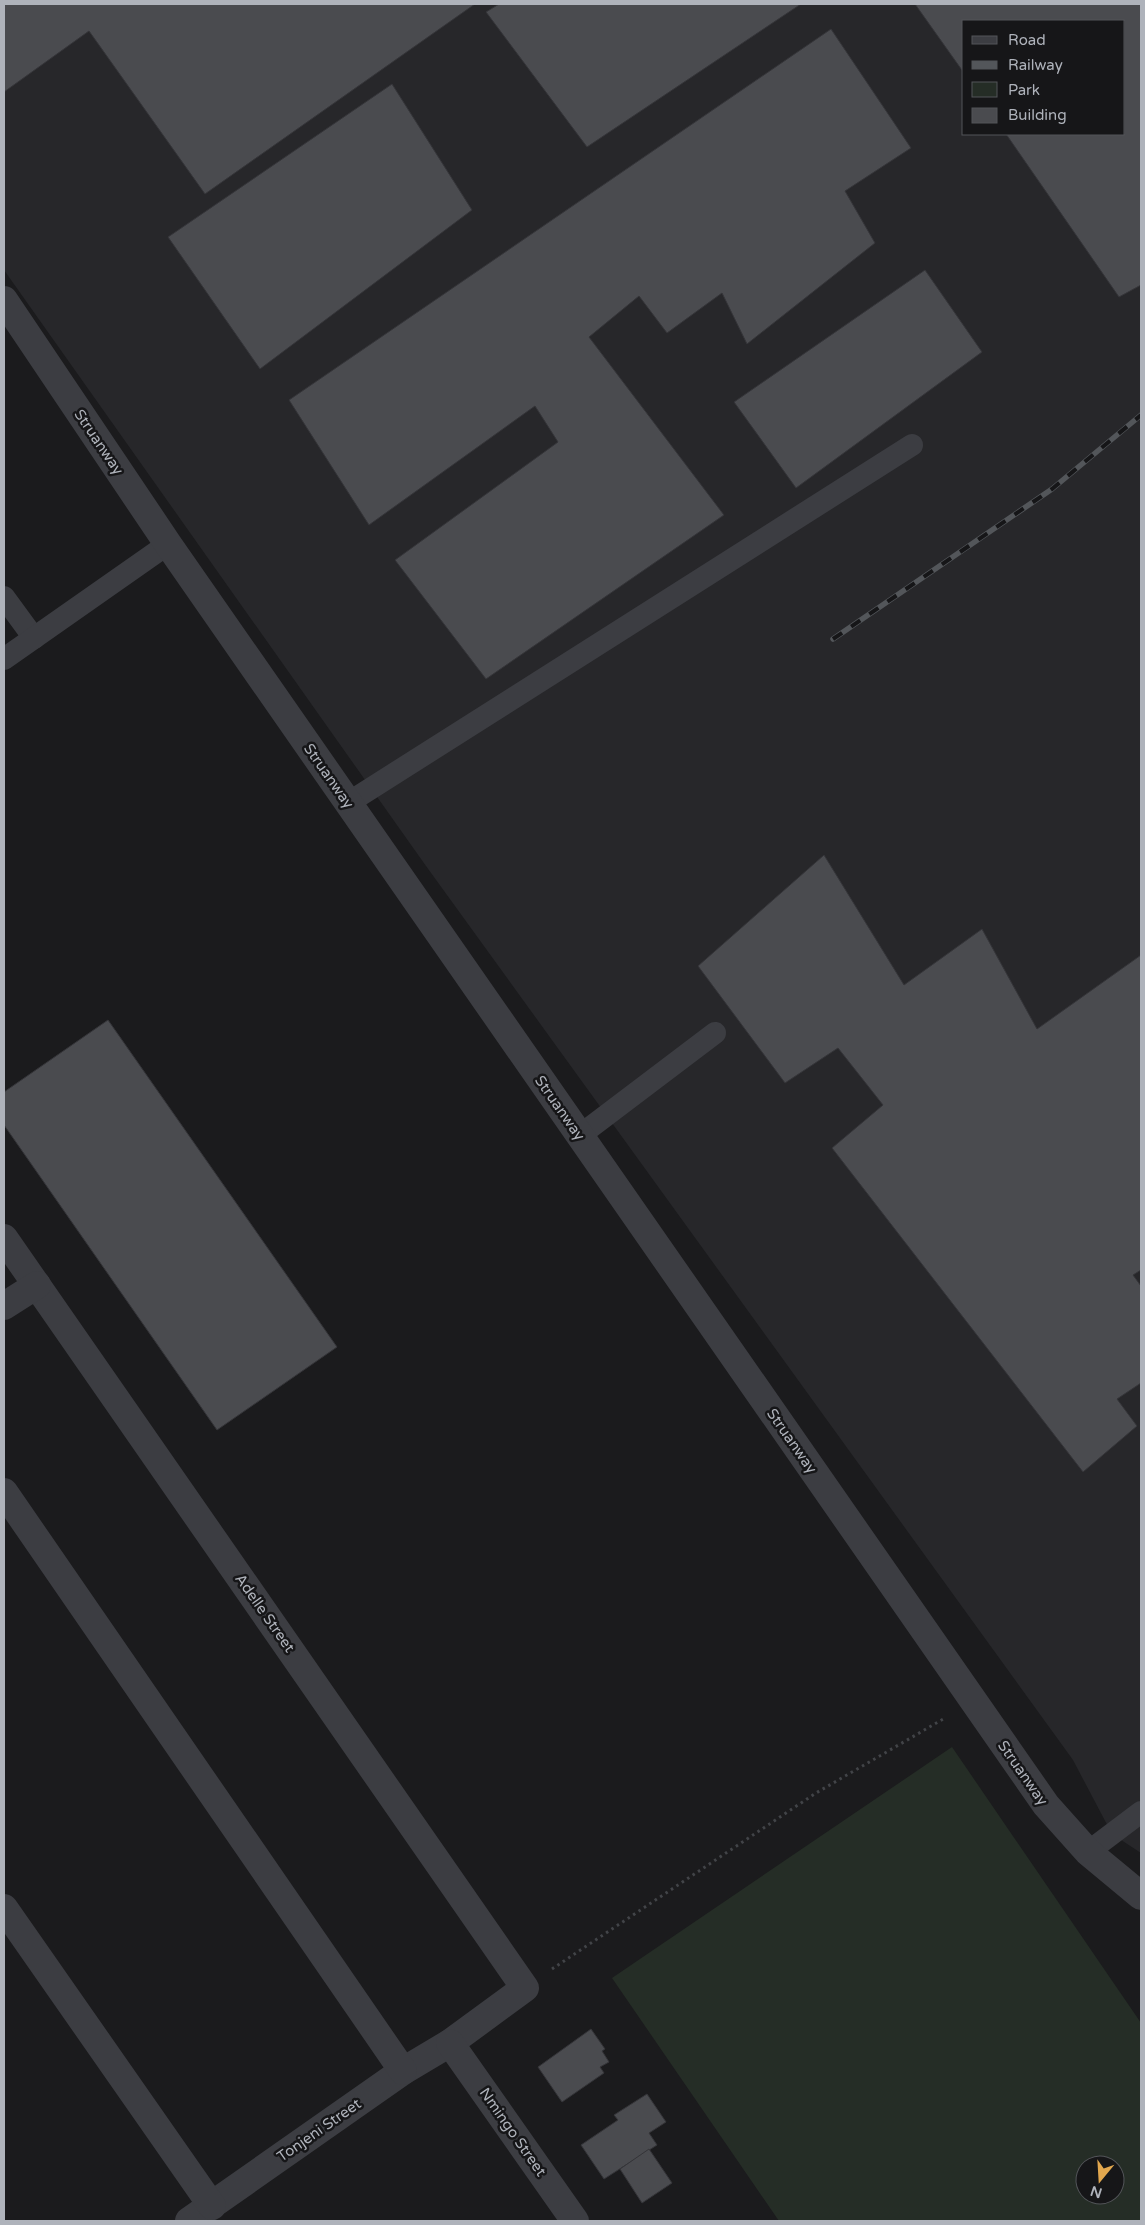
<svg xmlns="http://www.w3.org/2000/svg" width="1145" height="2225" viewBox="0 0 1145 2225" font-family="'Varela Round',sans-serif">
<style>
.built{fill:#27272a;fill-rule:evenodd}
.green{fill:#252d26;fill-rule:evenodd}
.building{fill:#4a4b4f;stroke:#353539}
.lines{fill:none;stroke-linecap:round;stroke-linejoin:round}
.path{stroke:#424448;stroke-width:3;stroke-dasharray:2.5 4;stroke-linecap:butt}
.service{stroke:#3c3d42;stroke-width:22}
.minor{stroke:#3c3d42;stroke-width:28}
.tertiary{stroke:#3c3d42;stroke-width:28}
.rail-casing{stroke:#53565a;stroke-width:5.5}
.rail{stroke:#161618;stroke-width:4;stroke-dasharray:11;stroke-linecap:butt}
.labels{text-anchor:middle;stroke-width:5;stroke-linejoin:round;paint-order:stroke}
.street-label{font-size:15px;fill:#afb3bb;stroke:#161618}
</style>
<rect width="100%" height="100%" fill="#1b1b1d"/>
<path class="built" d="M4,4H1141V1853L1112,1834L1073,1760L426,866L4,270ZM964,21H1124V134H964Z"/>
<path class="green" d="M952,1747L1141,2023V2221H779L612,1978ZM1085,2165H1115V2195H1085Z"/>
<g class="building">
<polygon points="4,4 475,4 205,194 89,31 4,92"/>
<polygon points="499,4 801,4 587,147 486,12"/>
<polygon points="915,4 1141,4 1141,285 1119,297 1006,134 1124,134 1124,21 964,21 964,73"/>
<polygon points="831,29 911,148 845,191 875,243 747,344 722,293 667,333 639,296 589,337 724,515 486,679 395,560 558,442 535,406 369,525 289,400"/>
<polygon points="392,84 472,210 260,369 168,237"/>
<polygon points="925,270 982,352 796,488 734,402"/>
<polygon points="824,855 904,985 982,929 1037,1029 1141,955 1141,1270 1133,1275 1141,1286 1141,1383 1117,1399 1137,1426 1083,1472 832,1148 883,1105 838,1048 785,1083 698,966"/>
<polygon points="108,1020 337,1347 217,1430 4,1125 4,1092"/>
<polygon points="591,2029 605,2049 602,2051 609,2062 600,2067 604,2073 562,2102 538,2067"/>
<polygon points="647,2094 666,2122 649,2133 657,2145 604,2179 581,2145 618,2120 614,2115"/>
<polygon points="649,2149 672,2183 642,2203 620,2169"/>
</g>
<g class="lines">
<polyline class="path" points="552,1969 816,1793 945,1718"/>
<g class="service">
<polyline points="4,597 34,638"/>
<polyline points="4,659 168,544"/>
<polyline points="348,803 912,445"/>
<polyline points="579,1136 715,1033"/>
<polyline points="1088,1852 1141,1812"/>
</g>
<g class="minor">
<polyline points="4,1238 525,1988 450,2043 403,2071 189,2221"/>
<polyline points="4,1306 37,1285"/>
<polyline points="4,1492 403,2071"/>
<polyline points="4,1908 212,2206"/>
<polyline points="450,2043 575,2221"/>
</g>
<polyline class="tertiary" points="4,300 168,544 1046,1805 1088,1852 1141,1896"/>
<defs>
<polyline id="rail" points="833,639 1052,489 1141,415"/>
</defs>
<use href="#rail" class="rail-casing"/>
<use href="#rail" class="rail"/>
</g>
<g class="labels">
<g class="street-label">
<text transform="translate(99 442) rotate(56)" y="5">Struanway</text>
<text transform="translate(329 776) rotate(55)" y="5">Struanway</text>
<text transform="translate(560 1108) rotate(55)" y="5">Struanway</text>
<text transform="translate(792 1441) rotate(55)" y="5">Struanway</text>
<text transform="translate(265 1613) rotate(55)" y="5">Adelle Street</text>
<text transform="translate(1023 1773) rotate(55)" y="5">Struanway</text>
<text transform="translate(319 2130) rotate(-35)" y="5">Tonjeni Street</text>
<text transform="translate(513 2132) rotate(55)" y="5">Nmingo Street</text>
</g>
</g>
<rect width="1145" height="2225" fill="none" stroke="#afb3bb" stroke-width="10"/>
<rect x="962" y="20" width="162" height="115" fill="#161618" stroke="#535559"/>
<rect x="972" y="36" width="25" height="8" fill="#3c3d42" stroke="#535559"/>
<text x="1008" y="45" font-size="15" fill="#afb3bb">Road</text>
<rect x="972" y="61" width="25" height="8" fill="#53565a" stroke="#535559"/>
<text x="1008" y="70" font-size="15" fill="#afb3bb">Railway</text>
<rect x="972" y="82" width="25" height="15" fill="#252d26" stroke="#535559"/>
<text x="1008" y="95" font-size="15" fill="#afb3bb">Park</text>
<rect x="972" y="108" width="25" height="15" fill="#4a4b4f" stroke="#535559"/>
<text x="1008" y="120" font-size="15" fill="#afb3bb">Building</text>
<g transform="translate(1100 2180) rotate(198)"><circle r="24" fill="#161618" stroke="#535559"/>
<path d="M0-4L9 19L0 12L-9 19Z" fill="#e2a74e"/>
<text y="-8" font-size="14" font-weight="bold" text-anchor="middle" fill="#afb3bb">N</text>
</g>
</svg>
